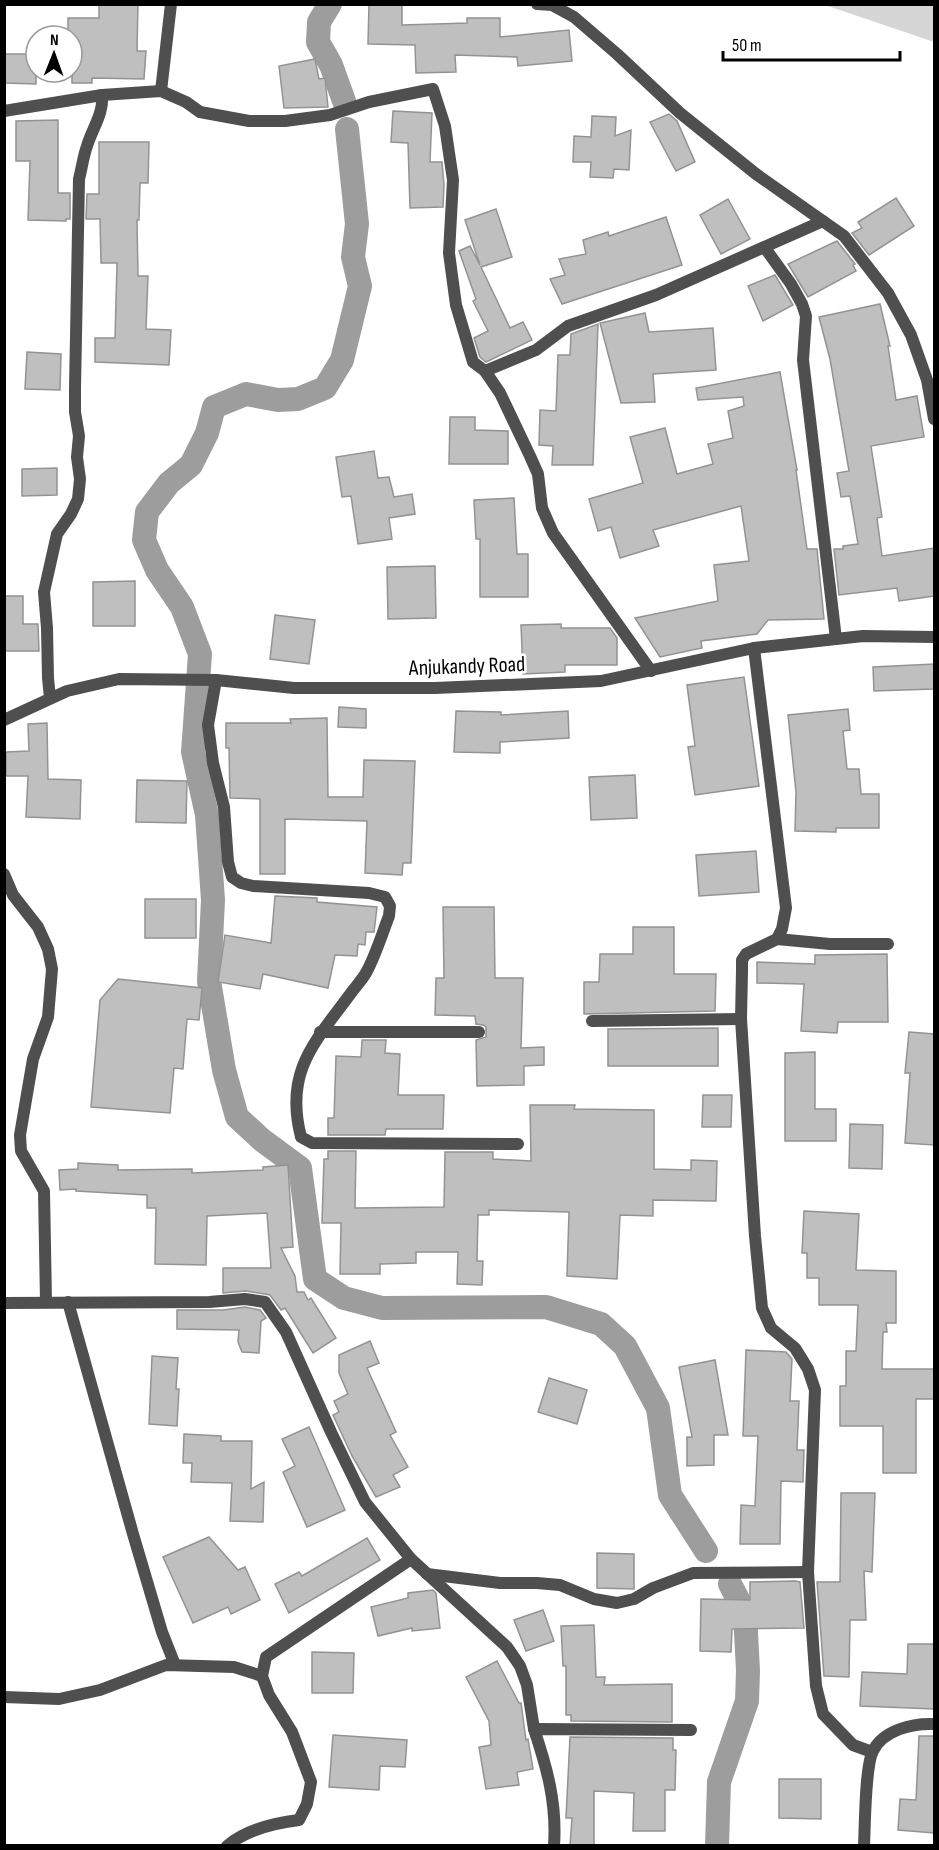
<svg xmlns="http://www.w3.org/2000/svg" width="939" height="1850" viewBox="0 0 939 1850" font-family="'Sofia Sans Condensed',sans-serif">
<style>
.green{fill:#d6d6d6}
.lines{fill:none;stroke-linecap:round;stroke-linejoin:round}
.canal{stroke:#9d9d9d;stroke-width:24}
.building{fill:#bfbfbf;stroke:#939393;stroke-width:1.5}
.minor{stroke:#4f4f4f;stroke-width:12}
.tertiary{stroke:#4f4f4f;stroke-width:12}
.labels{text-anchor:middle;stroke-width:5;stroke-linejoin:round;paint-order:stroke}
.street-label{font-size:22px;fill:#000;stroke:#fff}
</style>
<rect width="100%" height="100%" fill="#fff"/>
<polygon class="green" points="825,5 934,5 934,42"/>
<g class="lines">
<g class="canal">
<polyline points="330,4 319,22 318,42 331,65 344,101"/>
<polyline points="347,129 357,224 353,257 360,286 342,360 325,388 298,399 278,400 246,394 214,407 207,433 191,465 169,483 147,512 144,540 157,570 182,607 200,654 193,752 207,815 213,900 209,981 224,1070 237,1117 262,1140 300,1168 315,1279 344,1298 382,1308 546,1307 601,1324 625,1346 658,1408 670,1495 706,1551"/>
<polyline points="717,1846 719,1782 747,1701 748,1671 745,1613 730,1584"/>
</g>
</g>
<g class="building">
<polygon points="99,4 138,4 137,51 146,51 144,79 92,78 92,83 72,83 72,36 68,36 68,18 99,18"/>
<polygon points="369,4 402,5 402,25 467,23 467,18 500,18 500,37 569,30 572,61 518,66 517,57 455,55 456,72 416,73 415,45 368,44"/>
<polygon points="4,54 36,54 36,84 4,83"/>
<polygon points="315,59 319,79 325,78 328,107 284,108 279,66"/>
<polygon points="393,111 432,113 430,162 442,162 444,185 443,207 410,208 408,143 391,142"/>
<polygon points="669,114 677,121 695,162 676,171 650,122"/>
<polygon points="592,116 616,117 615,136 631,130 629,170 614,169 613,178 590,177 591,162 573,162 574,136 591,137"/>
<polygon points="58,120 58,193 70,193 70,219 66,219 66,221 28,220 30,161 16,161 16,121"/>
<polygon points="99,142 149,142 148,183 140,183 139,220 137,220 138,276 148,276 146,329 171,330 169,365 95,362 95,338 115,338 117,263 101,263 100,219 86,219 87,194 99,194"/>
<polygon points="896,198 914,226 869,255 852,233 862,228 858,222"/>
<polygon points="728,199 750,239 721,254 700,215"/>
<polygon points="496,209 512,257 481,267 510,328 523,322 532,340 486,362 480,357 474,338 488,331 473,301 476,299 459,251 470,246 480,265 465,220"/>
<polygon points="666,217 682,265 562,304 550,279 565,275 559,259 586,254 583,240 608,232 609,236"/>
<polygon points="837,241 855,264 853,265 856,271 808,297 788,264"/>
<polygon points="775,275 793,305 763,321 748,286"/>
<polygon points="880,304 890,346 888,346 896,400 917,396 924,437 871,446 882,517 877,518 882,556 934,548 934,596 899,601 897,588 839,595 834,549 843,549 843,546 858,544 850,496 841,497 837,473 849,471 830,359 819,317"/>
<polygon points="645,313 649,332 713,328 716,370 653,374 655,402 621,403 600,323"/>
<polygon points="598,324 593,465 552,465 553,446 539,445 540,410 556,411 558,355 570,355 571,334"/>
<polygon points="27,352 61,354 60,390 25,389"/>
<polygon points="780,372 797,470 796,470 807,549 817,549 824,619 768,620 757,634 701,641 702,648 660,657 635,618 718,601 714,565 749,561 741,506 653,530 659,546 620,558 611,527 598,531 589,499 643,483 630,437 665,428 677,474 713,464 708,444 733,438 728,411 744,406 743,397 698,400 696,388"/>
<polygon points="450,417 475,417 475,430 508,431 508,464 449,464"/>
<polygon points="374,451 378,478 389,477 394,497 412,494 415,514 389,518 392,539 358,544 351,496 342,497 336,457"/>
<polygon points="57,468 57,495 22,496 22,469"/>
<polygon points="514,498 517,554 528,554 528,597 480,597 480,539 476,539 474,500"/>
<polygon points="435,566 436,618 388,619 387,567"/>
<polygon points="135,581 135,626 93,626 93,582"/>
<polygon points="4,596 23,596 23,624 38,624 39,651 4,651"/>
<polygon points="275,615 315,620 309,664 270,659"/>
<polygon points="561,624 561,628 610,628 617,638 617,665 565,665 565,672 523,674 521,625"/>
<polygon points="934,664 934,689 874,691 873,667"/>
<polygon points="744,677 759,786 695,795 688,747 695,746 687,685"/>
<polygon points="339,707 366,709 366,728 338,727"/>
<polygon points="848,709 850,730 843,731 847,769 859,769 861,794 879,794 879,828 836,828 836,832 795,831 796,792 788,715"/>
<polygon points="456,711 501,712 501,715 568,711 569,738 500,742 500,753 454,752"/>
<polygon points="327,718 328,797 363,797 364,760 415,761 411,863 403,863 402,875 365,873 367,821 285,819 285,874 260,874 260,799 230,798 229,748 226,748 226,723 291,723 290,719"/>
<polygon points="47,723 48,779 81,780 80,819 26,817 28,776 6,776 6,752 29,751 28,724"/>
<polygon points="635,775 637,818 591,820 589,777"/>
<polygon points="137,780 187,781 186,823 136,822"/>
<polygon points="756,851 759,892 699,896 696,855"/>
<polygon points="275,896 317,898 317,902 377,907 374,932 366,932 365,945 358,944 357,956 335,955 328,988 263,974 260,989 218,982 225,935 271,943"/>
<rect x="145" y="899" width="51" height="39"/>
<polygon points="443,907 494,907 495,978 523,978 521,1048 544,1047 544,1065 524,1066 524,1085 477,1086 476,1040 486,1037 486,1027 483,1025 476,1024 475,1016 435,1015 436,978 444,978"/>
<polygon points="633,927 674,927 674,974 716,974 715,1011 584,1014 584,982 599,982 600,954 633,954"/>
<polygon points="887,954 888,1022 838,1022 837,1033 801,1031 804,984 757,983 757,962 815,964 815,955"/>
<polygon points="118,979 202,988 199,1020 187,1019 183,1069 174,1068 170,1113 91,1107 100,1000"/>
<polygon points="718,1028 718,1066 608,1066 608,1029"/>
<polygon points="909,1032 934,1034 934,1145 905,1143 910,1073 905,1073"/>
<polygon points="362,1040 386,1040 385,1053 400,1054 398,1095 444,1095 443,1129 386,1129 385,1135 328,1135 328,1118 334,1118 336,1056 361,1057"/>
<polygon points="815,1052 815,1109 836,1109 836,1141 785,1141 785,1053"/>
<polygon points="703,1095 732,1095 731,1127 702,1127"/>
<polygon points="530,1105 575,1105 574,1109 654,1110 654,1169 691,1170 691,1160 717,1161 716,1201 653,1200 653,1216 620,1215 617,1279 567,1276 569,1212 489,1210 489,1215 478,1215 477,1261 483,1261 482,1285 457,1284 458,1252 416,1252 416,1263 380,1264 380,1274 340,1274 341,1223 322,1223 324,1159 328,1159 328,1151 356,1151 355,1208 444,1207 445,1152 493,1152 493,1159 531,1161"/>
<polygon points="850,1124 883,1125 882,1169 849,1168"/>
<polygon points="78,1163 118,1165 118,1170 192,1169 192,1173 263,1170 263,1167 288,1165 293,1247 281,1248 295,1276 297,1292 304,1292 308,1300 311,1298 336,1338 313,1353 285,1308 281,1310 270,1295 246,1291 223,1293 223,1268 271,1268 267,1213 207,1216 206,1265 155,1264 156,1208 147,1208 147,1195 76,1191 76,1189 60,1190 59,1170 78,1169"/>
<polygon points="804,1211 859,1214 856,1270 896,1271 896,1323 886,1323 887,1332 883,1332 882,1369 934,1369 934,1399 916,1399 916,1473 883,1473 883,1426 840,1426 840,1386 846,1386 846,1351 856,1351 858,1305 819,1305 819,1278 807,1278 807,1253 802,1253"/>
<polygon points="245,1307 260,1310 266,1318 261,1321 259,1353 242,1352 238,1342 239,1330 177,1329 177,1310 223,1310"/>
<polygon points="370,1341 379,1363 367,1368 396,1432 390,1435 408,1467 393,1475 400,1487 376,1497 352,1456 333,1415 339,1412 334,1401 348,1394 339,1373 339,1355"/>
<polygon points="746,1350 786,1352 792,1359 790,1401 799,1401 797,1450 804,1450 803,1482 781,1481 780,1544 740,1544 741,1505 755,1506 758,1436 743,1436"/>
<polygon points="152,1356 178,1358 176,1389 179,1389 177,1426 149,1424"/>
<polygon points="715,1360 728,1435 714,1435 714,1465 687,1466 687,1437 692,1437 679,1367"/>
<polygon points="549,1378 587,1390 577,1424 538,1412"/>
<polygon points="309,1427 345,1510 307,1527 283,1472 295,1466 282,1439"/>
<polygon points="184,1434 221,1436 221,1441 252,1441 251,1489 264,1482 263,1522 230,1521 232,1483 191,1482 192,1463 183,1463"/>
<polygon points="841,1493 875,1493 872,1572 864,1571 866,1620 850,1620 849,1677 824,1676 817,1582 840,1582"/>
<polygon points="209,1537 238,1570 245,1567 260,1600 231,1614 228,1607 193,1623 163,1557"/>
<polygon points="367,1538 380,1560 289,1613 275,1584 299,1572 302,1576"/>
<polygon points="597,1553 634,1554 634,1589 597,1588"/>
<polygon points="795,1581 800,1582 804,1628 732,1629 731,1652 700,1651 701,1599 750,1600 750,1582"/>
<polygon points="433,1590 436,1593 440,1628 412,1631 412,1628 378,1636 371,1607 408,1598 408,1593"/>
<polygon points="543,1610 554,1641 526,1651 514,1620"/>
<polygon points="594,1625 596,1677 605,1677 604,1685 672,1684 672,1722 571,1721 571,1715 566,1715 566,1666 563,1666 561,1626"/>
<polygon points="908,1644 934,1644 934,1709 860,1706 862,1672 907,1674"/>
<polygon points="312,1652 354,1653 353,1693 312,1693"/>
<polygon points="497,1661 519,1703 521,1703 526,1740 528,1739 533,1769 517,1772 519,1785 486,1789 479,1747 491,1745 489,1721 466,1677"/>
<polygon points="333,1735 407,1740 405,1767 380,1766 379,1790 329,1787"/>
<polygon points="919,1736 934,1736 934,1833 898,1830 900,1799 916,1800"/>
<polygon points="570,1737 673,1738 673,1750 676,1750 675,1790 665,1790 665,1831 633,1831 634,1793 594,1791 594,1845 570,1845 572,1818 566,1818"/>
<polygon points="779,1779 821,1779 821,1819 779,1818"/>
</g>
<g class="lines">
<g class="minor">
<polyline points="537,4 552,5 574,17 617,54 680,113 756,174 844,236 888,293 911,335 927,380 934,419"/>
<polyline points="161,91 171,4"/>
<polyline points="4,111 102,95 161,91 186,102 200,112 249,121 285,121 330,115 369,102 433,89 445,126 453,180 449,253 456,305 473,362 485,371 500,393 530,456 538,474 542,508 553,533 651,671"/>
<polyline points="765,248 791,284 802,304 806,316 803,360 836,639"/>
<polyline points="485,371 536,350 568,326 656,295 823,221"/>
<polyline points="754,648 786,908 782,929 777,939 746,954 742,960 742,971 741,1019 755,1236 762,1308 771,1328 795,1348 808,1369 815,1390 808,1572 816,1686 823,1714 853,1745 872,1752"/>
<path d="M216,680L208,725L213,763L224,807L228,862L232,877L241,883L253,886L369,893L385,897L390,906L389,916C382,934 376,954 367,971C363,979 356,986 351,993C315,1042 284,1071 301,1137L312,1143L518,1144"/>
<path d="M50,698L48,678L47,628L44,592L57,534L71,514L78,499L80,479L77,457L79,436L75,412V388L79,179C82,168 83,157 87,146C92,129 104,113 102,95"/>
<polyline points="4,874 13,895 38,927 48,949 52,969 48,1017 33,1059 20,1135 21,1151 44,1191 46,1302"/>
<polyline points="777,939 830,944 888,944"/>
<polyline points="592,1021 741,1019"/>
<polyline points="320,1032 479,1032"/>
<polyline points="68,1302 133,1534 162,1632 175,1665"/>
<polyline points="4,1303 209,1302 245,1299 265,1302 286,1332 331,1432 365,1502 411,1559 507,1647 520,1666 527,1685 534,1729"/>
<polyline points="427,1574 500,1583 537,1583 560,1585 594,1599 617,1603 634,1599 653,1588 693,1573 808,1572"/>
<polyline points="4,1697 59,1699 100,1690 166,1665 234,1667 262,1676"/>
<path d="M227,1846C247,1829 274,1823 299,1820L307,1804L311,1782L292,1732L269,1695L262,1676L266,1657L411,1559"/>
<path d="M554,1846C557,1803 547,1768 534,1729L691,1730"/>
<path d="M864,1846C865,1826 865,1766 873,1751C883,1730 913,1723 934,1724"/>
</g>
<polyline class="tertiary" points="4,720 67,691 119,679 216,680 294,688 435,688 601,681 754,648 863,636 934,637"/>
</g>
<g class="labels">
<g class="street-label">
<text transform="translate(467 665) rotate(-2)" y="8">Anjukandy Road</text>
</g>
</g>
<rect width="939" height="1850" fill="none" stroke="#000000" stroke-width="12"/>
<g transform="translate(54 54) rotate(1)"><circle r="28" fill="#ffffff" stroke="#999999" stroke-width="1.5"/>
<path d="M0-4.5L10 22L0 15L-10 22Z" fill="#000000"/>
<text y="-9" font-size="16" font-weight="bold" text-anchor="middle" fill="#000000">N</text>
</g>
<path d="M723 51v9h177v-9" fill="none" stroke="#000000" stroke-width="3"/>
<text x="732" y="51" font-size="18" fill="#000000" stroke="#ffffff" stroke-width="4.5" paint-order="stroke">50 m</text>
</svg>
